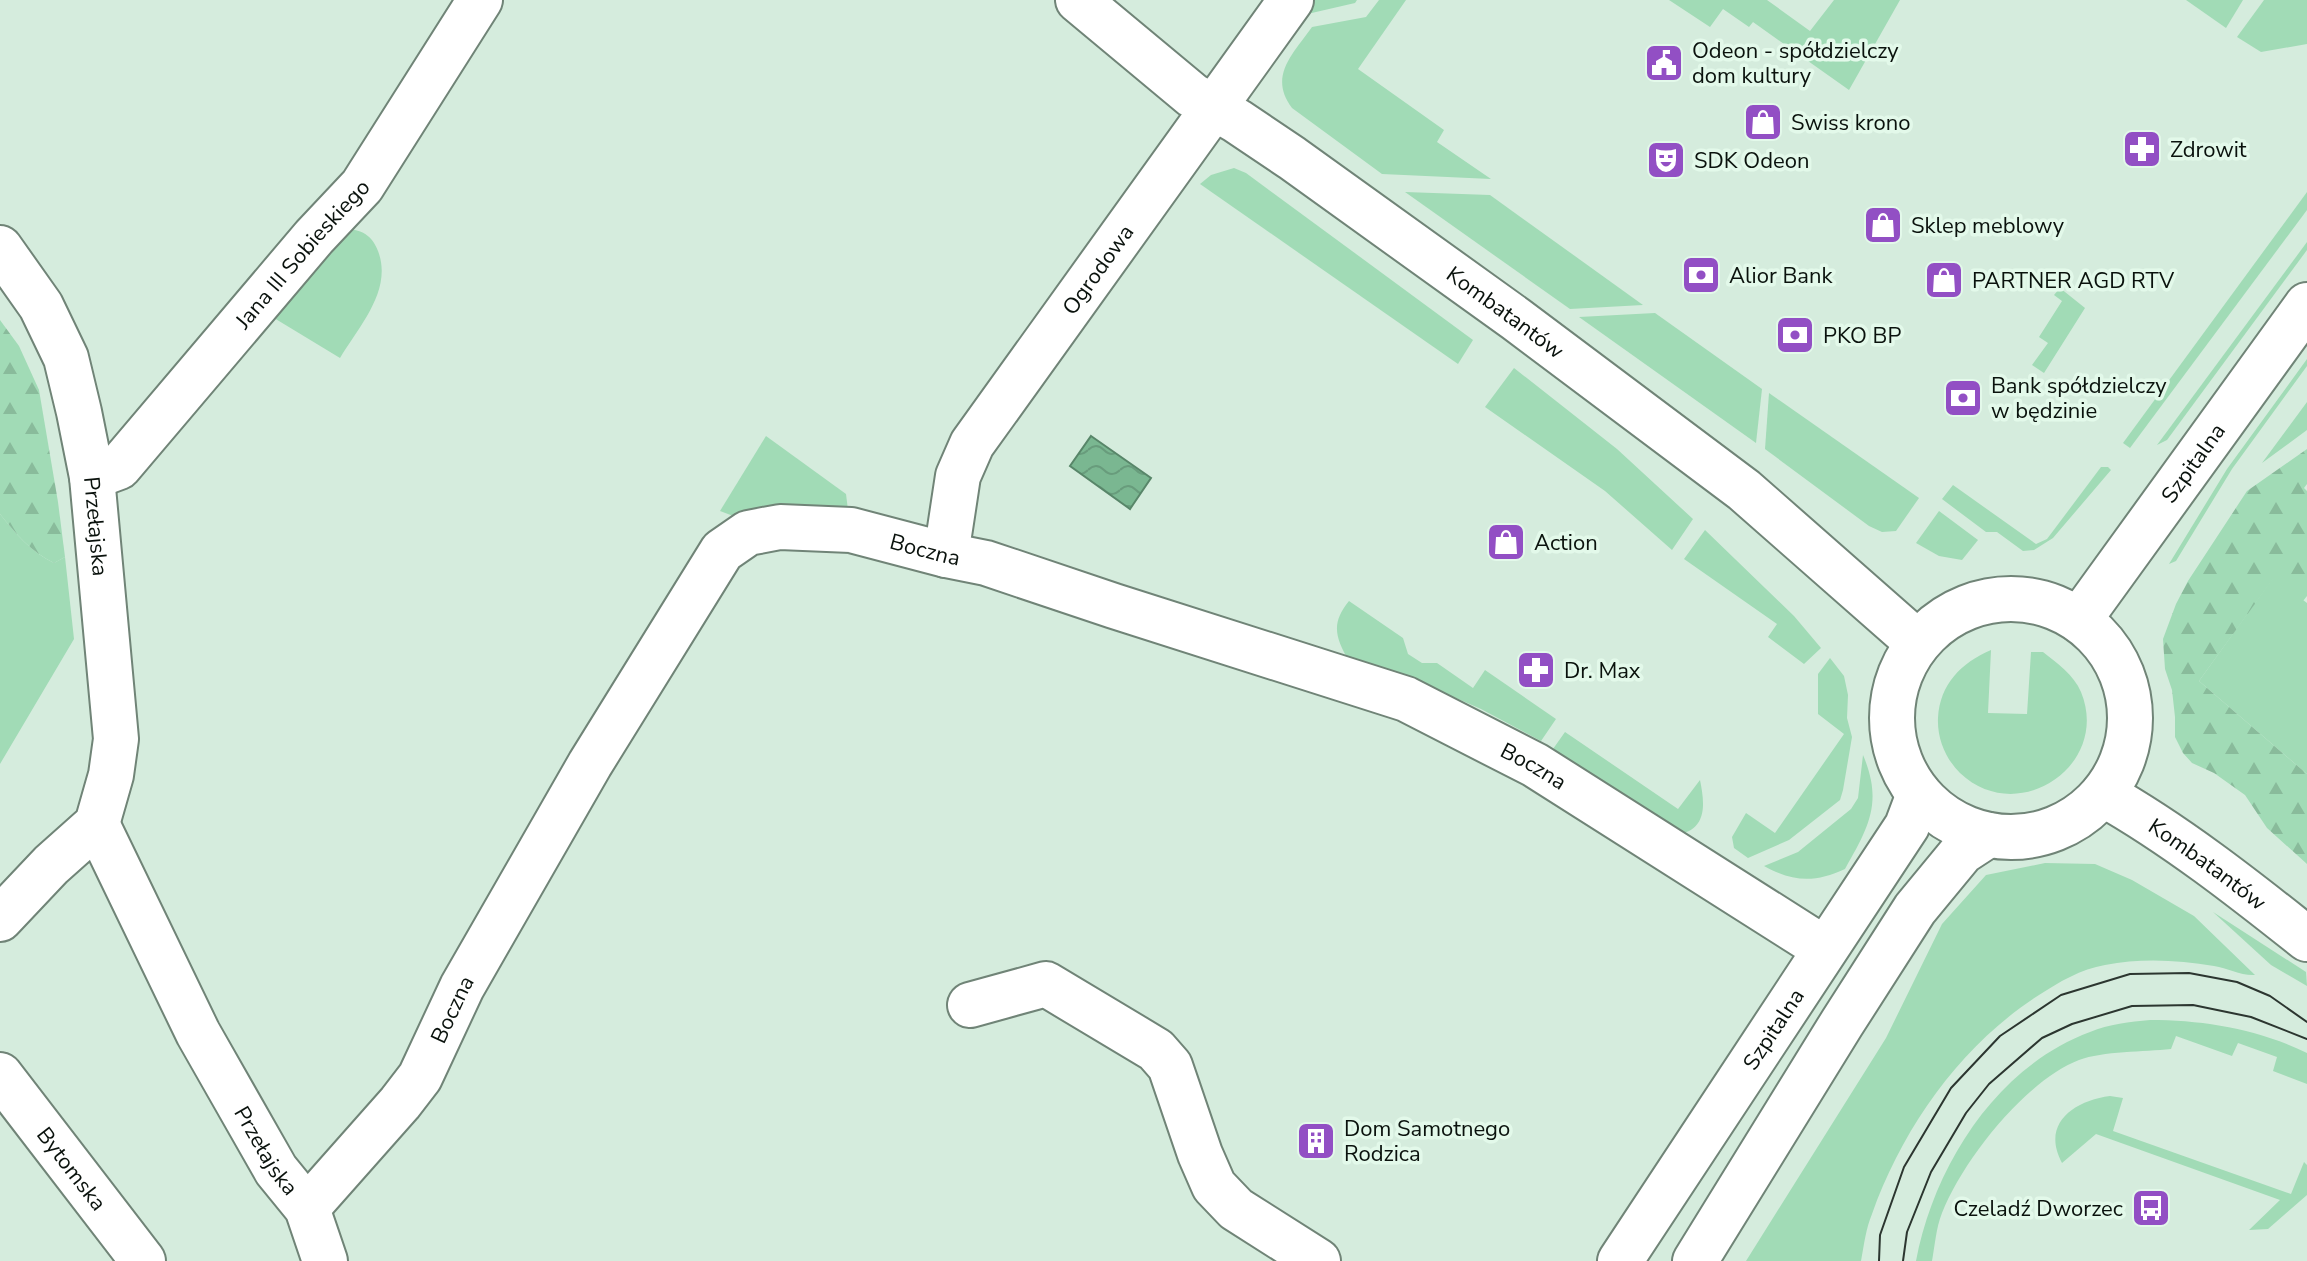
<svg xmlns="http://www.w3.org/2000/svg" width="2307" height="1261" viewBox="0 0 2307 1261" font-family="'Nunito Sans',sans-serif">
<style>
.green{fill:#a1dbb6}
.forest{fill:url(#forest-firs)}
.water{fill:url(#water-waves);stroke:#588669;stroke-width:2}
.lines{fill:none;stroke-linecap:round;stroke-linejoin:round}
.street-casing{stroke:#708477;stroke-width:48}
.secondary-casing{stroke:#708477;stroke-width:48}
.street{stroke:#fff;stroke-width:44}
.secondary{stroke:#fff;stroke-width:44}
.tram{stroke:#2c3630;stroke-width:2}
.labels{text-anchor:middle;stroke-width:7;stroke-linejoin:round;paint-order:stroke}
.poi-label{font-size:22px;fill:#0a120d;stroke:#e3f9ea;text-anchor:start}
.street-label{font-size:22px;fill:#0a120d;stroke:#e3f9ea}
</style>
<defs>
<pattern id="forest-firs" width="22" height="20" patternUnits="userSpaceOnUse" patternTransform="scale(2)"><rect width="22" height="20" fill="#a1dbb6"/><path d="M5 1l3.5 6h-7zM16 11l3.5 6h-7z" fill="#89bb9b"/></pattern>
<pattern id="water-waves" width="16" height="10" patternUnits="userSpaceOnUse" patternTransform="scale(2)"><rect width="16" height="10" fill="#7ab791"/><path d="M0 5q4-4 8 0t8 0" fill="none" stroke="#689c7c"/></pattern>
</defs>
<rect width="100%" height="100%" fill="#d5ecdd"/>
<g class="green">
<polygon points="1314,0 1357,0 1355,3 1303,15"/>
<path d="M1379,0H1406L1358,69L1444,130L1437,142L1491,179L1382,174L1292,108C1268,76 1293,54 1312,27L1366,17Z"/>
<polygon points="1669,0 1767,0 1810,31 1834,0 1900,0 1849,90 1753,22 1749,27 1723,9 1710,27"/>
<polygon points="2186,0 2243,0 2226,28"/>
<polygon points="2264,0 2307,0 2307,44 2261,52 2237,37"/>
<polygon points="1234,168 1246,173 1473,340 1458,364 1200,184 1211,175"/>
<polygon points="1405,192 1490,195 1643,305 1570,309"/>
<polygon points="2307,192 2307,210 2130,448 2123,443"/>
<path d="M345,229C361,229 372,235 378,251C393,290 359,326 340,358L274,318L293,298L337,231Z"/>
<polygon points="2307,242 2307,250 2167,440 2157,445"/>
<polygon points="2060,288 2085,308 2044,373 2032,365 2048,343 2039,337 2062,301 2054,295"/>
<polygon points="1655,313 1762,389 1756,443 1579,317"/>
<polygon points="2307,359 2307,366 2232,469 2176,561 2169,564 2227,469"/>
<polygon points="1514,368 1617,449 1693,519 1672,550 1605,491 1485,407"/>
<polygon points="1769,393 1919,498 1896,531 1882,532 1869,526 1765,449"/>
<polygon points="2307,401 2307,430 2262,463 2307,402"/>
<polygon points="766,436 846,494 848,510 736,517 720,511"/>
<polygon points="2101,467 2108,467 2111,470 2053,538 2034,550 2023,551 1997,532 1986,532 1942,499 1953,485 2036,544 2047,539"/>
<polygon points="1939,511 1978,540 1962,560 1939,556 1916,543"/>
<path d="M0,514C16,534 31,552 54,563L65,557L74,639L0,764Z"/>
<polygon points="1705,530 1794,616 1821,648 1804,664 1768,637 1777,624 1684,559"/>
<polygon points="2273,578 2307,603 2307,774 2199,681"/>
<path d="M1349,601L1403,638L1408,654L1422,663H1437L1473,688L1485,670L1556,719L1541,741L1481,709L1426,685L1349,661C1335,637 1331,623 1349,601Z"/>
<path d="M1991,650L1988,713L2027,714L2031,652H2043C2057,663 2074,675 2081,692C2111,765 2018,828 1960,773C1946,759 1937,739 1938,718C1940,684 1961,663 1991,650Z"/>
<polygon points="1830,658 1844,676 1848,695 1847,718 1852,737 1843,790 1840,800 1789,840 1748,858 1734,848 1732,837 1746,813 1775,833 1844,734 1818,714 1818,674"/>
<path d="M1565,732L1678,809L1700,780C1704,800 1708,825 1684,833L1553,749Z"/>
<path d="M1863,755C1883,802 1869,827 1845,869C1815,883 1793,882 1764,866L1798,852L1851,809L1858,798Z"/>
<path d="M2045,863L2095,864L2132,880L2194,916L2255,975C2241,976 2228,968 2214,966C2178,960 2141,958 2105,965C2081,969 2059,982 2039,995C1961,1045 1903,1127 1872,1214C1866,1228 1864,1245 1861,1261H1746L1886,1038L1942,924L1986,875Z"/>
<polygon points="2213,912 2306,972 2307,986 2271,965"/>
<path d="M2150,1020C2204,1020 2258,1029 2307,1053V1084L2273,1071L2277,1057L2238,1043L2232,1056L2176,1036L2171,1049C2144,1052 2103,1051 2079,1060C2025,1081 1963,1160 1942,1213C1936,1228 1935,1245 1932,1261H1916C1934,1166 1996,1067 2090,1032C2109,1024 2130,1022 2150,1020Z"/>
<path d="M2110,1096L2123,1098L2113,1131L2291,1194L2304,1162L2307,1165V1195L2268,1229L2249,1230L2280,1200L2096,1134L2062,1163C2041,1124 2073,1101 2110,1096Z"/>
</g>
<g class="forest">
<path d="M0,320L19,346L39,390L58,502L65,557L54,563C31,552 16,534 0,514Z"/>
<polygon points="2307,449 2307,484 2304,488 2307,491 2307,596 2303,601 2273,579 2199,681 2307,774 2307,864 2267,828 2245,795 2214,773 2192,763 2183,753 2175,737 2175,717 2172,690 2165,669 2163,639 2176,604 2188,581 2247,491"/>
</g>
<polygon class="water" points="1091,436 1151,478 1130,509 1070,466"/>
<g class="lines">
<defs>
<g id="street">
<path id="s1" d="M1078,0L1192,95L1237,121L1292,158L1516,319L1744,490L1918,643"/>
<path id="s2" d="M0,248L41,306L66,358L79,412L92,477L116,739L111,775L97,824L51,865L0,919"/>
<path id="s3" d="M92,477L119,467L314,237L362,186L480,0"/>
<path id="s4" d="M946,555L958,476L972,444L1291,0"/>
<path id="s5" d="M97,824L198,1033L276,1170L307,1208L325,1261"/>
<polyline points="970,1005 1046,984 1156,1050 1170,1066 1200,1154 1214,1186 1236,1209 1318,1261"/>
<path id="s6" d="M0,1075L143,1261"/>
<path id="s7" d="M307,1208L400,1103L420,1077L462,987L590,764L722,551L748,533L780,527L851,530L946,555L986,563L1114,606L1406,699L1535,765L1825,949"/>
</g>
<g id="secondary">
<circle cx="2011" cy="718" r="119"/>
<path id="s8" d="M2079,620L2307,305"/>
<path id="s9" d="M2103,794C2174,834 2243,888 2307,939"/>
<path id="s10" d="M1620,1261L1907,826L1919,794"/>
<polyline points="1695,1261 1842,1023 1915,909 1962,852 1988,835"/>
</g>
</defs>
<use href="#street" class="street-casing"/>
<use href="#secondary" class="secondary-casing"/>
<use href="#street" class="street"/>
<use href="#secondary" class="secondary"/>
<g class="tram">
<polyline points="1879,1261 1880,1235 1904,1167 1951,1088 2000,1036 2061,995 2130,974 2189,973 2237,982 2270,996 2307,1022"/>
<polyline points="1903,1261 1907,1232 1931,1172 1966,1113 1989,1084 2042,1038 2072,1024 2132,1006 2193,1005 2251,1017 2307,1039"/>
</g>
</g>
<defs>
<symbol id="civic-square" viewBox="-11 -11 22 22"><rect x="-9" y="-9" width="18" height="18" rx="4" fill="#924fc4" stroke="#e3f9ea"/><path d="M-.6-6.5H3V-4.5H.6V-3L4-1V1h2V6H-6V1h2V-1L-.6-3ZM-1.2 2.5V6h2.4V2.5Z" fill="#fff"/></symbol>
<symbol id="shop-square" viewBox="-11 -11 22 22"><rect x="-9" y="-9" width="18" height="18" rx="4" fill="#924fc4" stroke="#e3f9ea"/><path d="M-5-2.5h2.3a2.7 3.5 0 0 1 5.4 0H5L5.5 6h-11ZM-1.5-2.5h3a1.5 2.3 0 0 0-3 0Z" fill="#fff"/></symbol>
<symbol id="pharmacy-square" viewBox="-11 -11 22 22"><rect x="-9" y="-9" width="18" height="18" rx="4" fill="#924fc4" stroke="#e3f9ea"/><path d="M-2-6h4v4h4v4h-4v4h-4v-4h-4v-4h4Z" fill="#fff"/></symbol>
<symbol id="theatre-square" viewBox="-11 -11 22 22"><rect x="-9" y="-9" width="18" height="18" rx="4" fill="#924fc4" stroke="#e3f9ea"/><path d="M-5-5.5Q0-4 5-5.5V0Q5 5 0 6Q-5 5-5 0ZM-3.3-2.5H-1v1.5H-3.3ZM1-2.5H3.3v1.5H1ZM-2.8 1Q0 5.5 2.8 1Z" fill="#fff"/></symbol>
<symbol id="bank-square" viewBox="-11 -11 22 22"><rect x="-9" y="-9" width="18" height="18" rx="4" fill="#924fc4" stroke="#e3f9ea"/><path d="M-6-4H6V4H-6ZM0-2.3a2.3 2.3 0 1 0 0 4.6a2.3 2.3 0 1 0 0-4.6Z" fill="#fff"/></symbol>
<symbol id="building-square" viewBox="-11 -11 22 22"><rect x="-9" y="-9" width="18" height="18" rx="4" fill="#924fc4" stroke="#e3f9ea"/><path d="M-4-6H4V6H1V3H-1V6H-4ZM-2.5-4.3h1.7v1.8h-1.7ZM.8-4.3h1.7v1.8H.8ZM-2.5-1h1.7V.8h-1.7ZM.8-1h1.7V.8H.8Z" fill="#fff"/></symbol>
<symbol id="bus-square" viewBox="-11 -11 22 22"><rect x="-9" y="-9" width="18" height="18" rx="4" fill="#924fc4" stroke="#e3f9ea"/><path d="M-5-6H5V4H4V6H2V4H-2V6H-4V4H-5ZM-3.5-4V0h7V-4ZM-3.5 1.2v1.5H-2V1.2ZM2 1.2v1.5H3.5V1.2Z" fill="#fff"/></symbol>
</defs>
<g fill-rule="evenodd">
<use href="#civic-square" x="1642" y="41" width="44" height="44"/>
<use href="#shop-square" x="1741" y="100" width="44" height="44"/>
<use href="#pharmacy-square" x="2120" y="127" width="44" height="44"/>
<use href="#theatre-square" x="1644" y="138" width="44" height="44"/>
<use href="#shop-square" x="1861" y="203" width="44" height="44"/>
<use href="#bank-square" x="1679" y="253" width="44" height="44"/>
<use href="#shop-square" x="1922" y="258" width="44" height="44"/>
<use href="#bank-square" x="1773" y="313" width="44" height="44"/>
<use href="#bank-square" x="1941" y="376" width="44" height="44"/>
<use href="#shop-square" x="1484" y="520" width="44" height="44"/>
<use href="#pharmacy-square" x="1514" y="648" width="44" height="44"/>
<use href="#building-square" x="1294" y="1119" width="44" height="44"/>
<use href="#bus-square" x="2129" y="1186" width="44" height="44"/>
</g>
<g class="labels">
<g class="poi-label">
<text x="1692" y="58">Odeon - spółdzielczy<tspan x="1692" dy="25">dom kultury</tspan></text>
<text x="1791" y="130">Swiss krono</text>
<text x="2170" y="157">Zdrowit</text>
<text x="1694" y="168">SDK Odeon</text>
<text x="1911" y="233">Sklep meblowy</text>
<text x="1729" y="283">Alior Bank</text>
<text x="1972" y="288">PARTNER AGD RTV</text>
<text x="1823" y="343">PKO BP</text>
<text x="1991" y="393">Bank spółdzielczy<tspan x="1991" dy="25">w będzinie</tspan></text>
<text x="1534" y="550">Action</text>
<text x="1564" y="678">Dr. Max</text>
<text x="1344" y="1136">Dom Samotnego<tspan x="1344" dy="25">Rodzica</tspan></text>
<text x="2123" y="1216" text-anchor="end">Czeladź Dworzec</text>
</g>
<g class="street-label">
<text dy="8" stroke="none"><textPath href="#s3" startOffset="310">Jana III Sobieskiego</textPath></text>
<text dy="8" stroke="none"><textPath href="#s4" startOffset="330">Ogrodowa</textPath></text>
<text dy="8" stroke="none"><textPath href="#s1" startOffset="530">Kombatantów</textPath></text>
<text dy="8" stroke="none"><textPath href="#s8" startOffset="194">Szpitalna</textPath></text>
<text dy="8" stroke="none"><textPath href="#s2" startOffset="300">Przełajska</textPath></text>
<text dy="8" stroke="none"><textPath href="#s7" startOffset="992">Boczna</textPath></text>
<text dy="8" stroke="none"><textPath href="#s7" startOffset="1640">Boczna</textPath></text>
<text dy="8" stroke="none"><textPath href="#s9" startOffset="126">Kombatantów</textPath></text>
<text dy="8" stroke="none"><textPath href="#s7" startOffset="248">Boczna</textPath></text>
<text dy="8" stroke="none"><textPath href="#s10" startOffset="278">Szpitalna</textPath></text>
<text dy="8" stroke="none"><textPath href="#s5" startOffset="368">Przełajska</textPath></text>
<text dy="8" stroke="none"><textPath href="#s6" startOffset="118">Bytomska</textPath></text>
</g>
</g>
</svg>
